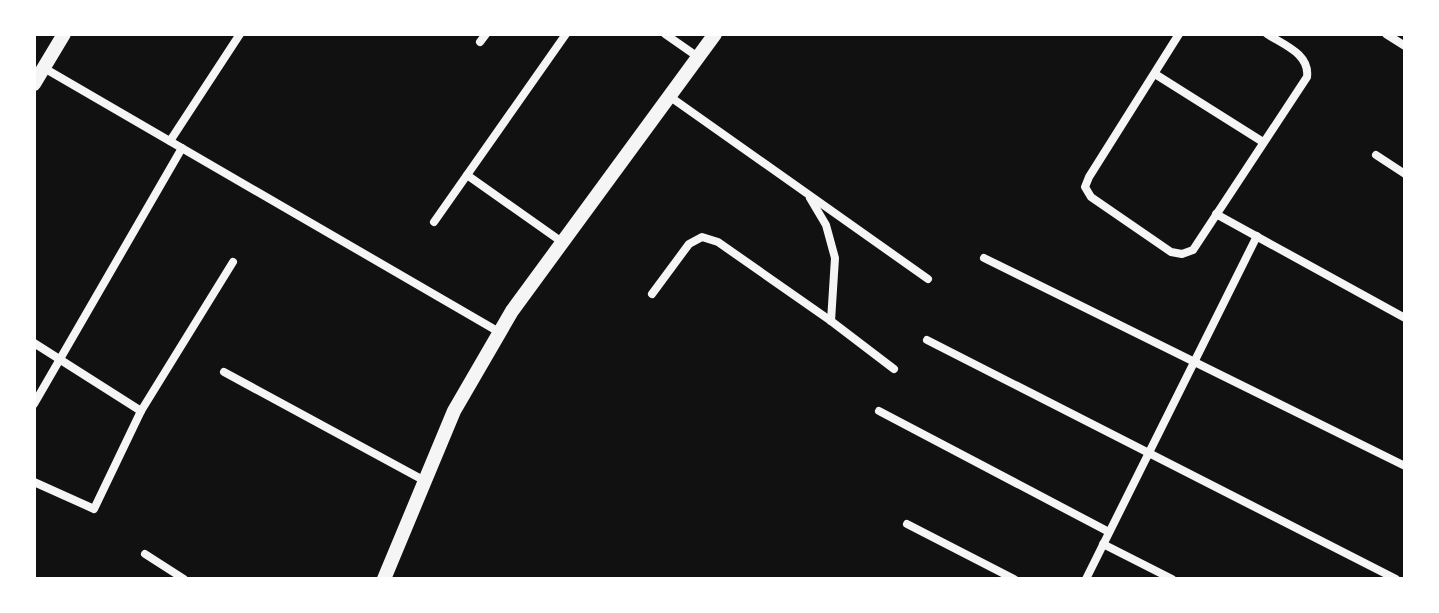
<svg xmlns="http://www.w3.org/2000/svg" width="1439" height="613" viewBox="0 0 1439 613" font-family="'Source Sans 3',sans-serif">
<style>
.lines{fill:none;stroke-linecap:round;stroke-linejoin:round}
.minor{stroke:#f5f5f5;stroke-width:8}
.tertiary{stroke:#f5f5f5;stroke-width:14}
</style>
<rect width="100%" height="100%" fill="#111"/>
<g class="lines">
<g class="minor">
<polyline points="665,34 698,57"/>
<path d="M1179,34L1089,177L1085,187L1091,197L1171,252L1182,254L1193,250L1307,77C1310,54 1284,45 1267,34"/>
<polyline points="1386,34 1405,46"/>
<polyline points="480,42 486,34"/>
<polyline points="44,68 499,332"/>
<polyline points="1155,74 1263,142"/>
<polyline points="669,96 928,279"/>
<polyline points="170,141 240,34"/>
<polyline points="1376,155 1405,174"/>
<polyline points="467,175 562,242"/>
<polyline points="810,198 826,225 835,258 831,321"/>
<polyline points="1216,214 1405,318"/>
<polyline points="434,222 566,34"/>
<polyline points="984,258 1405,466"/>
<polyline points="652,294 689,244 702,237 718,242 831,321 894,369"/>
<polyline points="927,340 1396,579"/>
<polyline points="34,343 141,411"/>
<polyline points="224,372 425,481"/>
<polyline points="34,404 182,148"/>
<polyline points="879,411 1109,532"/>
<polyline points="34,482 94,509 141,411 233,262"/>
<polyline points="907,524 1014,579"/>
<polyline points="1103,544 1172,579"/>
<polyline points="145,554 184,579"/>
<polyline points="1086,579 1257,236"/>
</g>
<g class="tertiary">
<polyline points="34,84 64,34"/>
<polyline points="384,579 454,411 512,311 715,34"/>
</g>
</g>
<rect width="1439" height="613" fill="none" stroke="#ffffff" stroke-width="72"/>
</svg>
